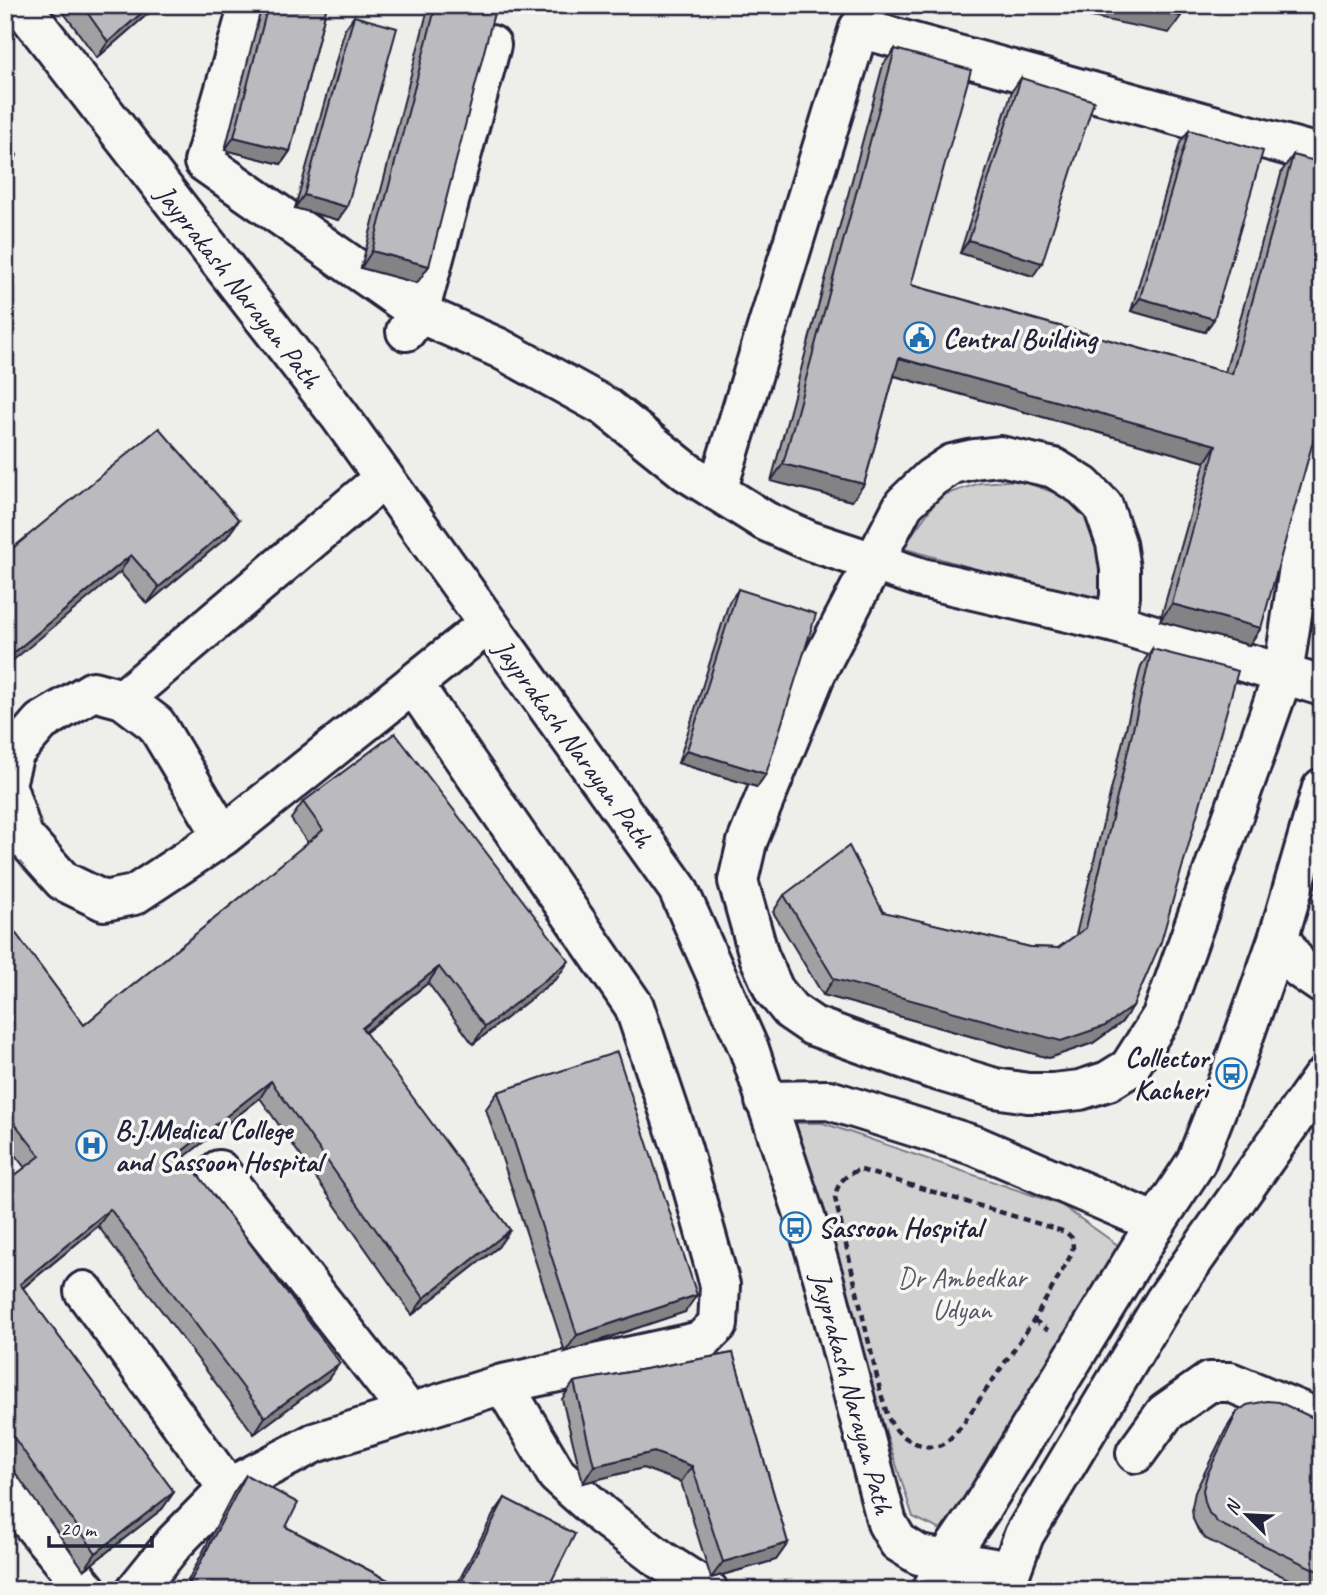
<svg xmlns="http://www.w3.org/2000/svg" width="1327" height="1595" viewBox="0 0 1327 1595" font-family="Caveat,sans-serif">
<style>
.green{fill:#d0d0d1;stroke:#797986;stroke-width:2}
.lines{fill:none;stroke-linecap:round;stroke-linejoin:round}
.minor-casing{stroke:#22223b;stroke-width:44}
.major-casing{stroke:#22223b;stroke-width:44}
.path{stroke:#22223b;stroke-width:4.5;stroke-dasharray:7 5;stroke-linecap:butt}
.minor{stroke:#f6f6f2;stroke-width:38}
.major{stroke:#f6f6f2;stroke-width:38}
.wall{fill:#a1a1a4;stroke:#22223b;stroke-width:2}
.shaded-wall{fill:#838386;stroke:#22223b;stroke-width:2}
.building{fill:#bbbbbf;stroke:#22223b;stroke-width:2}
.labels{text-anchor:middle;stroke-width:7;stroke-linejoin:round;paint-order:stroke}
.street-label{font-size:28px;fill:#22223b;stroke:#f6f6f2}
.poi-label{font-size:28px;font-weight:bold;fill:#22223b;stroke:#f6f6f2;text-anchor:start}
.park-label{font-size:28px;fill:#565668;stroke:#f6f6f2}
</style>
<rect width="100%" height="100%" fill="#eeeeeb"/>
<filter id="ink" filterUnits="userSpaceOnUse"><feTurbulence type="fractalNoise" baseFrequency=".0143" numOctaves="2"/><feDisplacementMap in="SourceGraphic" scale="14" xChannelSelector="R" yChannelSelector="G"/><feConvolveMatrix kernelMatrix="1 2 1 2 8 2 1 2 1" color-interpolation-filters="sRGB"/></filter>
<g filter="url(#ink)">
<g class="green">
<polygon points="1019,480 1075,500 1107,545 1100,604 902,548 940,496 980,483"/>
<polygon points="787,1123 823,1123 1061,1205 1122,1248 954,1536 913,1517"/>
</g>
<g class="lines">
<defs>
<g id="minor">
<polyline points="249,5 204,162 419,313 499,348 606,407 687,472 765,521 810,541 922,578 1115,623 1322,686"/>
<polyline points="406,331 419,313 491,45"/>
<polyline points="717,491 859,28 1322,155"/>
<polyline points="1115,623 1120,596 1120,569 1116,543 1103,506 1083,486 1054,468 1000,456 974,459 952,464 931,478 904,504 816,673 747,842 738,881 759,956 774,990 791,1011 813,1026 932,1069 995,1088 1028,1093 1053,1093 1080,1090 1108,1081 1129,1068 1162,1016 1283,675 1310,493 1322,431"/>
<polyline points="123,699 384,478"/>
<polyline points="223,836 156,724 123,699 93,691 41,722 14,753 6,784 23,836 63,881 104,901 134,895 223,836 488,624"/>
<polyline points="219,1170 409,1413"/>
<polyline points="84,1291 228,1488"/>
<polyline points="503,1384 557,1475 603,1516 661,1560 708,1590"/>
<polyline points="1136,1453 1165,1413 1209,1382 1230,1382 1322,1420"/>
<polyline points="5,1491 87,1590"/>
<polyline points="136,1590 174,1543 228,1488 314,1443 503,1384 701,1341 718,1324 720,1285 682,1149 634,1006 413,684"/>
</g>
<g id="major">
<polyline points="21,5 339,415 678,889 749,1049 805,1217 823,1277 887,1523 898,1542 919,1555 1010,1571"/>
<polyline points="1279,936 1300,969 1322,984"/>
<polyline points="765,1101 829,1100 976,1146 1156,1223"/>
<polyline points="932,1590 946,1560 981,1509 1156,1223 1196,1162 1231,1073 1279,936 1322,788"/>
<polyline points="1004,1590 1024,1535 1164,1302 1322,1078"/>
</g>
</defs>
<use href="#minor" class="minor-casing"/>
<use href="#major" class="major-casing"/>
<g class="path">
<path d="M861,1170L1066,1232L1072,1238L1073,1247L1071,1255L1034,1320L960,1428C953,1435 948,1443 938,1446C921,1450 897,1436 890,1421C886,1413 884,1403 881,1394L835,1198C836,1184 847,1172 861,1170Z"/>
<polyline points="1034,1320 1048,1330"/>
</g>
<use href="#minor" class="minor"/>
<use href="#major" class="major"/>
</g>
<g class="wall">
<polygon points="58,5 158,5 97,58"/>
<polygon points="262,5 327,5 290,151 281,164 225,150"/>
<polygon points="429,5 496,5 417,283 361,268"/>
<polygon points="354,16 338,220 295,208 345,29"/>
<polygon points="895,49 911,285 1225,372 1282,171 1293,155 1261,628 1249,645 1160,621 1205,462 894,376 864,484 852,501 771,481 883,65"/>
<polygon points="1021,78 1033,276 960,253 1012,91"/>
<polygon points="1189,130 1214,319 1205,332 1131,311 1180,143"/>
<polygon points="239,520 227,537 147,604 120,572 14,547"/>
<polygon points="738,590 757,787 678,763 729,602"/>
<polygon points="1152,649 1133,1006 1121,1023 1093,1043 1049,1058 823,995 773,912 784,895 883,912 1030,947 1058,948 1076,935 1141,666"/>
<polygon points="303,802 557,978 473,1044 428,983 365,1033 510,1230 498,1247 412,1315 260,1098 184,1157 328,1379 254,1434 98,1226 23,1288 174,1492 162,1509 84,1570 5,1458 5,1183 25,1168 5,1142 5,919 84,1025 308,843 291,819"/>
<polygon points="498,1092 685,1312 565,1352 486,1109"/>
<polygon points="733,1353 788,1543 776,1560 711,1578 681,1482 643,1468 583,1483 562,1399 574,1382"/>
<polygon points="1237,1412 1322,1422 1322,1590 1311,1590 1206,1539 1198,1530 1193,1519 1192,1507 1195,1492 1226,1429"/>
<polygon points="246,1475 286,1527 407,1590 183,1590 234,1492"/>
<polygon points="505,1498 547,1590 454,1590 493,1515"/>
</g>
<g class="shaded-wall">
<polygon points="151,5 158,5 97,58 108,42"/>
<polygon points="1034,5 1127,5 1181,16 1169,33"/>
<polygon points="234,137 290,151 281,164 225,150"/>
<polygon points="304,195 347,207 338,220 295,208"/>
<polygon points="969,240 1042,263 1033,276 960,253"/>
<polygon points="372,251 429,266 417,283 361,268"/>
<polygon points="1140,298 1214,319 1205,332 1131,311"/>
<polygon points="899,358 1216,445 1205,462 888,374"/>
<polygon points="783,464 864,484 852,501 771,481"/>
<polygon points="239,520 227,537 147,604 159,587"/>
<polygon points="131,555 120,572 5,667 5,660"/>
<polygon points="1172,604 1261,628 1249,645 1160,621"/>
<polygon points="687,750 766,774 757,787 678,763"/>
<polygon points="569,961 557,978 473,1044 485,1027"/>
<polygon points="439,967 428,983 350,1044 362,1028"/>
<polygon points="834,979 1133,1006 1121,1023 1093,1043 1049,1058 823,995"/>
<polygon points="271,1081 260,1098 169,1169 181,1152"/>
<polygon points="110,1209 98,1226 8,1300 20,1284"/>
<polygon points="510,1230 498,1247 412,1315 424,1298"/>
<polygon points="697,1295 685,1312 565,1352 577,1335"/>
<polygon points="340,1363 328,1379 254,1434 265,1417"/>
<polygon points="654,1452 692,1466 681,1482 643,1468 583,1483 594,1466"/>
<polygon points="174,1492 162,1509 84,1570 96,1553"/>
<polygon points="788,1543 776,1560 711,1578 723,1562"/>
</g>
<g class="building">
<polygon points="82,5 151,5 108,42"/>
<polygon points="268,5 327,5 290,151 234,137"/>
<polygon points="436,5 496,5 429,266 372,251"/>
<polygon points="1127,5 1183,5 1181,16"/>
<polygon points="354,16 397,28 347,207 304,195"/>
<polygon points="895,49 971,70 911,285 1232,374 1293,155 1322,163 1322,409 1261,628 1172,604 1216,445 899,358 864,484 783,464"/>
<polygon points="1021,78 1094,101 1042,263 969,240"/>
<polygon points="1189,130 1263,151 1214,319 1140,298"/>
<polygon points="5,139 17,155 5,181"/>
<polygon points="159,428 239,520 159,587 131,555 5,660 5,537 14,547"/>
<polygon points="738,589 816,614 766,774 687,750"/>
<polygon points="1152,649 1238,671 1161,942 1133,1006 1105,1026 1061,1041 834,979 784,895 849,846 883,912 1030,947 1058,948 1086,928"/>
<polygon points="395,733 569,961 485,1027 439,967 362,1028 510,1230 424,1298 271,1081 181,1152 340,1363 265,1417 110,1209 20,1284 174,1492 96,1553 5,1425 5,1183 40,1156 5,1111 5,919 84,1025 323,830 303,802"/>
<polygon points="617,1052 697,1295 577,1335 498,1092"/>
<polygon points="733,1353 788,1543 723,1562 692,1466 654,1452 594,1466 574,1382"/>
<polygon points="1267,1401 1279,1402 1322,1422 1322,1573 1218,1523 1209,1513 1205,1502 1203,1490 1207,1475 1237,1412 1247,1405"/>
<polygon points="246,1475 298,1503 286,1527 407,1590 273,1590 266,1586 265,1590 186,1590"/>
<polygon points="505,1498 575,1534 547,1590 457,1590"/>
</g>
</g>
<defs>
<symbol id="civic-ring" viewBox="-11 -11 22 22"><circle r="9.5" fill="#f6f6f2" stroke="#1f6fb2" stroke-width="1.5"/><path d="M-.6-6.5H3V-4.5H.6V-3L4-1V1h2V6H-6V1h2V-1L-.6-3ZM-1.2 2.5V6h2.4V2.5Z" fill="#1f6fb2"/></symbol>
<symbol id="bus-ring" viewBox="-11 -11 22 22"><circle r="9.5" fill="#f6f6f2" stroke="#1f6fb2" stroke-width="1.5"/><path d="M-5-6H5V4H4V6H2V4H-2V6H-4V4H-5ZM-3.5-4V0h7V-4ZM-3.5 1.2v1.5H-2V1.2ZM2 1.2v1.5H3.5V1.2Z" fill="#1f6fb2"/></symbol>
<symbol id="hospital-ring" viewBox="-11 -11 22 22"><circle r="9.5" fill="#f6f6f2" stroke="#1f6fb2" stroke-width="1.5"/><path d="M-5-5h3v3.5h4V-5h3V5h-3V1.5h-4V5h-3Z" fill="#1f6fb2"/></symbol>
</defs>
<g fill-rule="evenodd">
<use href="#civic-ring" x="902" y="320" width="35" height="35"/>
<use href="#bus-ring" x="1214" y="1056" width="35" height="35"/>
<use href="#hospital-ring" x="74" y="1128" width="35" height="35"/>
<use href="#bus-ring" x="778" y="1210" width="35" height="35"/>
</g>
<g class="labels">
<g class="street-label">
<text transform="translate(239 286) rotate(52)" y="10">Jayprakash Narayan Path</text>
<text transform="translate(574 743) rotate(54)" y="10">Jayprakash Narayan Path</text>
<text transform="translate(853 1393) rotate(75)" y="10">Jayprakash Narayan Path</text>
</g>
<g class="poi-label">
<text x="943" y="348">Central Building</text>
<text x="1208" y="1067" text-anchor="end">Collector<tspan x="1208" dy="32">Kacheri</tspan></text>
<text x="115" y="1139">B.J.Medical College<tspan x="115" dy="32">and Sassoon Hospital</tspan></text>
<text x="818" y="1237">Sassoon Hospital</text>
</g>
<g class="park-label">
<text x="962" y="1287">Dr Ambedkar<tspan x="962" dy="32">Udyan</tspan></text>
</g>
</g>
<rect width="1327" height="1595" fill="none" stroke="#f6f6f2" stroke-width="28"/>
<rect x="14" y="14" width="1299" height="1567" fill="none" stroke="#22223b" stroke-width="2.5" filter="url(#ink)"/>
<g transform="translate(1247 1515) rotate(294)" stroke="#f6f6f2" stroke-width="5" paint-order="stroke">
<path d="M0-5L12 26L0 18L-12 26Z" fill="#22223b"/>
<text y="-10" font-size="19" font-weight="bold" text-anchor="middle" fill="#22223b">N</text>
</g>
<path d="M49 1536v10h103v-10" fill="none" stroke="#22223b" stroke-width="3.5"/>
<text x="60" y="1536" font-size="21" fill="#22223b" stroke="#f6f6f2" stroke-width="5" paint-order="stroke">20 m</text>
</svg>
